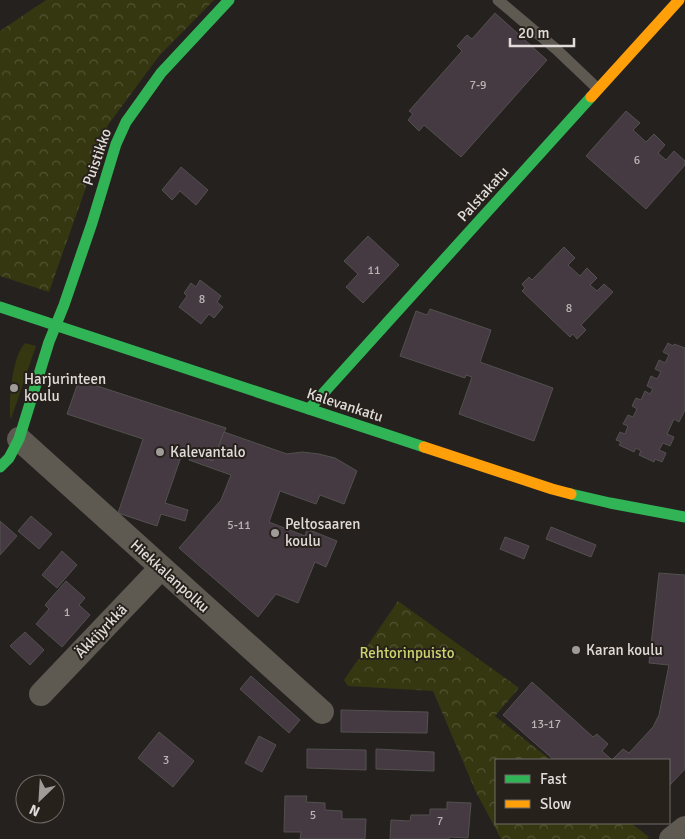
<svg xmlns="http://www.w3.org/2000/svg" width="685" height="839" viewBox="0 0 685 839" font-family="Signika,sans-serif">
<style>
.grass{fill:#353711}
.park{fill:url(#park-crowns)}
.building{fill:#453a42;stroke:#535050}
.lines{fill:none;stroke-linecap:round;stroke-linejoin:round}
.lane{stroke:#5e5951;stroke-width:11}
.street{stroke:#5e5951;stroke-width:24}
.fast{stroke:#30b455;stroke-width:11}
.slow{stroke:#ff9f0a;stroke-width:11}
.poi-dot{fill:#9f9b98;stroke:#27211c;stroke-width:2}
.labels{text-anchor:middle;stroke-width:4;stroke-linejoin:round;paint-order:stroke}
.number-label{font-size:12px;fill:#bab4b3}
.street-label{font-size:15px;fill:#e1dcd9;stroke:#27211c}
.poi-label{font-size:15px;fill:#e1dcd9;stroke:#27211c;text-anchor:start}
.park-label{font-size:15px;fill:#ccd46d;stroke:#27211c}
</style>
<defs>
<pattern id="park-crowns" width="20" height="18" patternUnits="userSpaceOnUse" patternTransform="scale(1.25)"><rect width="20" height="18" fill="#353711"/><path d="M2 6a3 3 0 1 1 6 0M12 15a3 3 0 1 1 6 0" fill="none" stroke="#525333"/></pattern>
</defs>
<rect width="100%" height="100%" fill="#24211f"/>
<path class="grass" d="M25,343L36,346L11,419L10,416C9,397 12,357 25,343Z"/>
<g class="park">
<polygon points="46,0 214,0 159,56 108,125 49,292 0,276 0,31"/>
<polygon points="398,601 519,688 495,716 551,760 496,760 496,823 631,823 649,837 647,839 501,839 475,790 433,691 348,686 344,680"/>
</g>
<g class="building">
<polygon points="495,13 547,60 461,157 424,125 419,131 408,120 413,114 409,111 462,51 457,46 467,35 472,39"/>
<polygon points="626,111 640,123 633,130 646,142 654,134 665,145 658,153 666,160 674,151 685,161 685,165 646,209 586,156"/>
<polygon points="181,167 208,190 196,205 180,191 172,200 162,190"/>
<polygon points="368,236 399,265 363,303 346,287 358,274 344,261"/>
<polygon points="564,247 575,258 568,265 580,276 587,268 597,278 590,285 597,291 604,284 613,292 581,325 586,330 577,339 573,334 570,337 522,291 525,288 522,284 529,277 532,280"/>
<polygon points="200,280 221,296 217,302 223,307 214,318 209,314 201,324 179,307 187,296 184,293 191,283 196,287"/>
<polygon points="430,309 491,330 480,362 553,388 534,441 459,414 472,377 466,375 465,378 400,356 416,311 427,315"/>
<polygon points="668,343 673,346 674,344 685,348 685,410 679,422 674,419 667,434 674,437 670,446 663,443 659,450 666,453 662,462 655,459 654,462 639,455 641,451 636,448 634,452 619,445 621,442 616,440 620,432 625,434 628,426 623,424 628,415 633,417 637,409 632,406 636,398 641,400 645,391 650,394 653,389 647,386 651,376 657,379 661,372 655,369 659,360 665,363 669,355 663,352"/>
<polygon points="79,380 226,428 213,461 183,451 165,503 188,510 185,521 161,514 157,526 118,513 143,439 67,414"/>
<polygon points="224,432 287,454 302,452 319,454 335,458 357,471 344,504 320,495 316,504 280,491 269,522 305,536 307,529 337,541 326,567 315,562 298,603 276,594 258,617 179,548 221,500 231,475 189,460 191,454 213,461"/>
<polygon points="31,516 52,534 39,549 18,531"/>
<polygon points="0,521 17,536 0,555"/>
<polygon points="551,527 596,545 591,557 546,539"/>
<polygon points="505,537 529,546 524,559 500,549"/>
<polygon points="62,551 77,565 57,588 42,575"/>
<polygon points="659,573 685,575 685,769 669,786 669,760 612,760 623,749 629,753 653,727 659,715 669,665 649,663"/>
<polygon points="66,581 85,598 79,605 90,615 62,647 36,624 49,609 45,605"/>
<polygon points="25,632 44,650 30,665 10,646"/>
<polygon points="251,676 300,720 289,733 240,689"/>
<polygon points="532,682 593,737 597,734 608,744 602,751 612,760 554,760 503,715"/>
<polygon points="341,710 428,712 427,733 341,732"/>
<polygon points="159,732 194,761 173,787 138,758"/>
<polygon points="259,736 276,745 262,772 245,763"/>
<polygon points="307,749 366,750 366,770 307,768"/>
<polygon points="376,749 434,752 434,771 376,769"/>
<polygon points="285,796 307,796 306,802 325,803 325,810 342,811 342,819 366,819 365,839 300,839 301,832 284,832"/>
<polygon points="447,802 471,803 468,838 449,837 449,839 390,839 391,820 410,821 411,815 430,815 430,809 447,809"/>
</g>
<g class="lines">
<polyline class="lane" points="498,0 556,49 598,89"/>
<g class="street">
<polyline points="19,439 322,712"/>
<polyline points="41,694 161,568"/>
<polyline points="671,839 685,828"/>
</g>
<g class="fast">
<polyline points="0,307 424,447"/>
<polyline points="309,409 591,97"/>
<polyline points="0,467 9,458 19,439 49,342 64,305 92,223 116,144 126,122 161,73 229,0"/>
<polyline points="571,494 610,503 685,517"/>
</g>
<g class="slow">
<polyline points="591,97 679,0"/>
<polyline points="424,447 552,489 571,494"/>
</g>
</g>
<g class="poi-dot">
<circle cx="14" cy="388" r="5"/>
<circle cx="160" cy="452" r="5"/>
<circle cx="275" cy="533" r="5"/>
<circle cx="576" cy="650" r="5"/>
</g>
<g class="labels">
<g class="number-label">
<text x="478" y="89">7-9</text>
<text x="637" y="164">6</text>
<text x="374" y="274">11</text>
<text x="202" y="303">8</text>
<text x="569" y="312">8</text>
<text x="239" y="529">5-11</text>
<text x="67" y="616">1</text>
<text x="546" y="728">13-17</text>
<text x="166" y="764">3</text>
<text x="313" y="819">5</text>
<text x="440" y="825">7</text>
</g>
<g class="street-label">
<text transform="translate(97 157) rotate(-71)" y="5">Puistikko</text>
<text transform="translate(483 194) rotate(-48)" y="5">Palstakatu</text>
<text transform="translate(345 405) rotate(18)" y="5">Kalevankatu</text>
<text transform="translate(170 576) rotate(42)" y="5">Hiekkalanpolku</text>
<text transform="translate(101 631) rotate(-46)" y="5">Äkkijyrkkä</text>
</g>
<g class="poi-label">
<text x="24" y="384">Harjurinteen<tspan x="24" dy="17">koulu</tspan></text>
<text x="170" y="457">Kalevantalo</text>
<text x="285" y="529">Peltosaaren<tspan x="285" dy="17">koulu</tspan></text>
<text x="586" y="655">Karan koulu</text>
</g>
<g class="park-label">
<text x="407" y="658">Rehtorinpuisto</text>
</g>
</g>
<rect x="495" y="759" width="175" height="65" fill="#27211c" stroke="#716c68"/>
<rect x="505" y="775" width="25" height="8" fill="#30b455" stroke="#716c68"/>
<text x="540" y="784" font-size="15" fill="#e1dcd9">Fast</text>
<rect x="505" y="800" width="25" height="8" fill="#ff9f0a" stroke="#716c68"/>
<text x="540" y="809" font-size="15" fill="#e1dcd9">Slow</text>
<g transform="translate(40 799) rotate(205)"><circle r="24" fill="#27211c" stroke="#716c68"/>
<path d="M0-4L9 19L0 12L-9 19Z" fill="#9f9b98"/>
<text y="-8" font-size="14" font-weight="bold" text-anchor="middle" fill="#e1dcd9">N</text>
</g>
<path d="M510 38v8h64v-8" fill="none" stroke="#e1dcd9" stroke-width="2.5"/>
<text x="518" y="38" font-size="15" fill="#e1dcd9" stroke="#27211c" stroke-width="4" paint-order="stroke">20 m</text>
</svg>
